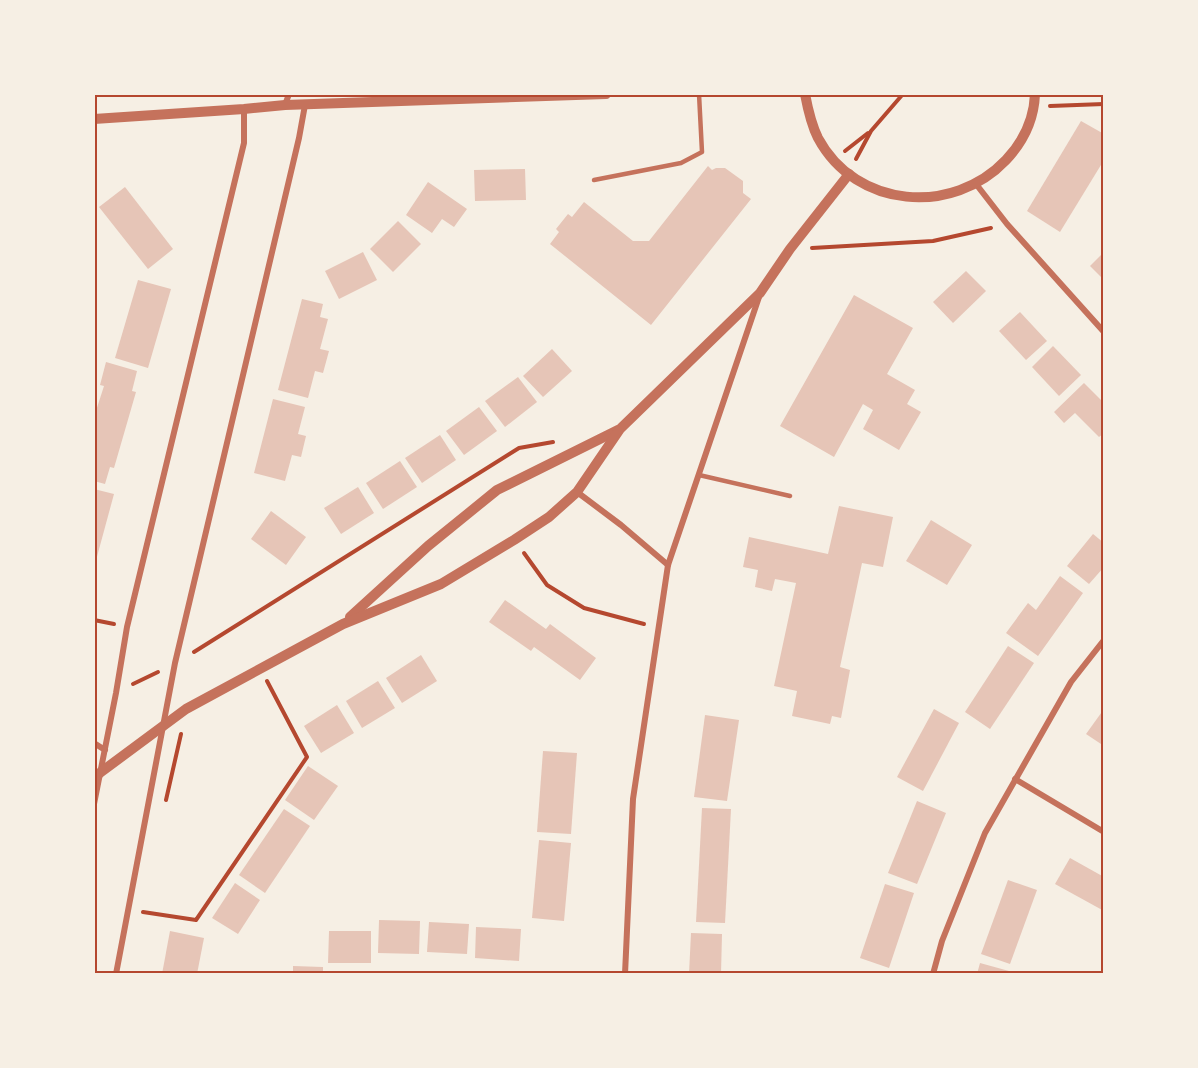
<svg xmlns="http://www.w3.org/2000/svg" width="1198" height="1068" viewBox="0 0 1198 1068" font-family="Karla,sans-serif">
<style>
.building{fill:#e6c5b7}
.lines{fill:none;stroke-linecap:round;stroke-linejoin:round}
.path{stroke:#b5482f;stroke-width:4}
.service{stroke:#c5725c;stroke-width:4.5}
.minor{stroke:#c5725c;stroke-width:6}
.tertiary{stroke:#c5725c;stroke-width:10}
.neatline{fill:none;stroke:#b5482f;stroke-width:2}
</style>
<rect width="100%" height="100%" fill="#f6efe4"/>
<g class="building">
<polygon points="1081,121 1104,134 1104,160 1060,232 1027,211"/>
<polygon points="708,166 712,170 716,168 725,168 743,181 743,193 751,199 651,325 550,244 559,232 556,229 568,214 572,217 584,202 633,241 649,241"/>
<polygon points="525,169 526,200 475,201 474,170"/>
<polygon points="428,182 467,209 454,227 442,219 432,233 406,215"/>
<polygon points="125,187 173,249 148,269 99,207"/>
<polygon points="398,221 421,244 393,272 370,249"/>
<polygon points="363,252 377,280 339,299 325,271"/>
<polygon points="1104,252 1104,280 1090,266"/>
<polygon points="966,271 986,291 953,323 933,302"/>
<polygon points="138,280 171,289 148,368 115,358"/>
<polygon points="854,295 913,328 887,374 915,390 907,404 921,412 899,450 863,429 873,410 863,404 834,457 780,426"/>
<polygon points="302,299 323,304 320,317 328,319 320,349 329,351 323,373 315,371 308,398 278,390"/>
<polygon points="1020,312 1047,341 1026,360 999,331"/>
<polygon points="1053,346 1081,375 1059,396 1032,367"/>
<polygon points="552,349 572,371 543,397 523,376"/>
<polygon points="106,362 137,371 132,391 136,392 114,468 110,467 105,484 94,481 94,417 104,386 100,385"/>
<polygon points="518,377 537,402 505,427 485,401"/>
<polygon points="1084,383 1104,403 1104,433 1099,437 1075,413 1064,423 1054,412"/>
<polygon points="273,399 305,407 298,434 306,436 301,457 292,455 285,481 254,473"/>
<polygon points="479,407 497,431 464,455 446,431"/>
<polygon points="440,435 456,460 422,483 405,458"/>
<polygon points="400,461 417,487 383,509 366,483"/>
<polygon points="358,487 374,513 341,534 324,508"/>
<polygon points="94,489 114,494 95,564 94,564"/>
<polygon points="839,506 893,517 883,567 862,563 840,667 850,670 841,718 832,716 830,724 792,716 797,691 774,686 796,583 775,579 772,591 755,587 758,570 743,567 749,537 828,554"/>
<polygon points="271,511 306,537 286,565 251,539"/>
<polygon points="931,520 972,545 947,585 906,561"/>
<polygon points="1093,534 1104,543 1104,567 1089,584 1067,566"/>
<polygon points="1060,576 1083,593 1038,656 1006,633 1028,603 1036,610"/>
<polygon points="505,600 546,629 550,624 596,658 580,680 534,647 531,651 489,622"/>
<polygon points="1008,646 1034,663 990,729 965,712"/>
<polygon points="421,655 437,681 402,703 386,678"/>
<polygon points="378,681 395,708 362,728 346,701"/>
<polygon points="337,705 354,733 321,753 304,726"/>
<polygon points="934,709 959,723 923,791 897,777"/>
<polygon points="1104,709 1104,746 1086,734"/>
<polygon points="705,715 739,720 727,801 694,797"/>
<polygon points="543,751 577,753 571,834 537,832"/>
<polygon points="308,766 338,786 314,820 285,800"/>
<polygon points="917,801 946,813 917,884 888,873"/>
<polygon points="702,808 731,809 725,923 696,922"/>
<polygon points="284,809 310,826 265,893 239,875"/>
<polygon points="539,840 571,843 564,921 532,918"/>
<polygon points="1070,858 1104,877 1104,911 1055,884"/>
<polygon points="1008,880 1037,890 1010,964 981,954"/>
<polygon points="235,883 260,900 238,934 212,918"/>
<polygon points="885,884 914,893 889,968 860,958"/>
<polygon points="379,920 420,921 419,954 378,953"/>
<polygon points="429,922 469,924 467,954 427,952"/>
<polygon points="476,927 521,929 519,961 475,958"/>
<polygon points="170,931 204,938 197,974 162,974"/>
<polygon points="329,931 371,931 371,963 328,963"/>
<polygon points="691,933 722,934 721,974 689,974"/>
<polygon points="980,963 1009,971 1008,974 977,974"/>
<polygon points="293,966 323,967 323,974 293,974"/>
</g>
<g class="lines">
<g class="path">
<polyline points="1050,106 1104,104"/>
<polyline points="845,151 868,133"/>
<polyline points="856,159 871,131 903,94"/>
<polyline points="812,248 933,241 991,228"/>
<polyline points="524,553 547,585 584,608 644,624"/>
<polyline points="94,620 114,624"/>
<polyline points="194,652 519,448 553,442"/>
<polyline points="133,684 158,672"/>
<polyline points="166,800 181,734"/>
<polyline points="143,912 196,920 307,757 267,681"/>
</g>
<g class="service">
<polyline points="594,180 681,163 702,152 699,94"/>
<polyline points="699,475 790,496"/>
</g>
<g class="minor">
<polyline points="285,105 289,94"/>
<polyline points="976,184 1007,224 1104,332"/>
<polyline points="577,492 621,525 668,565"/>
<polyline points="94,743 105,750"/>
<polyline points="1015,779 1104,832"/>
<polyline points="94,804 116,693 127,627 244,143 244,109"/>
<polyline points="116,974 175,663 299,138 305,105"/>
<polyline points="625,974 633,799 668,565 759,297"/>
<polyline points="933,974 942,941 985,833 1071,682 1104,640"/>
</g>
<g class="tertiary">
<path d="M805,94C808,110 811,124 818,138C856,209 953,216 1006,160C1023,142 1034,119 1035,94"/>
<polyline points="94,119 244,109 285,105 606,94"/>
<polyline points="350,617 428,546 497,490 618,430"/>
<polyline points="94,778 101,772 186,709 343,624 441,584 514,540 549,517 577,492 620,429 760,293 790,249 849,174"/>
</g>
</g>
<rect width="1198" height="1068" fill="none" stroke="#f6efe4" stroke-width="192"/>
<rect x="96" y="96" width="1006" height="876" class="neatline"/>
</svg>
